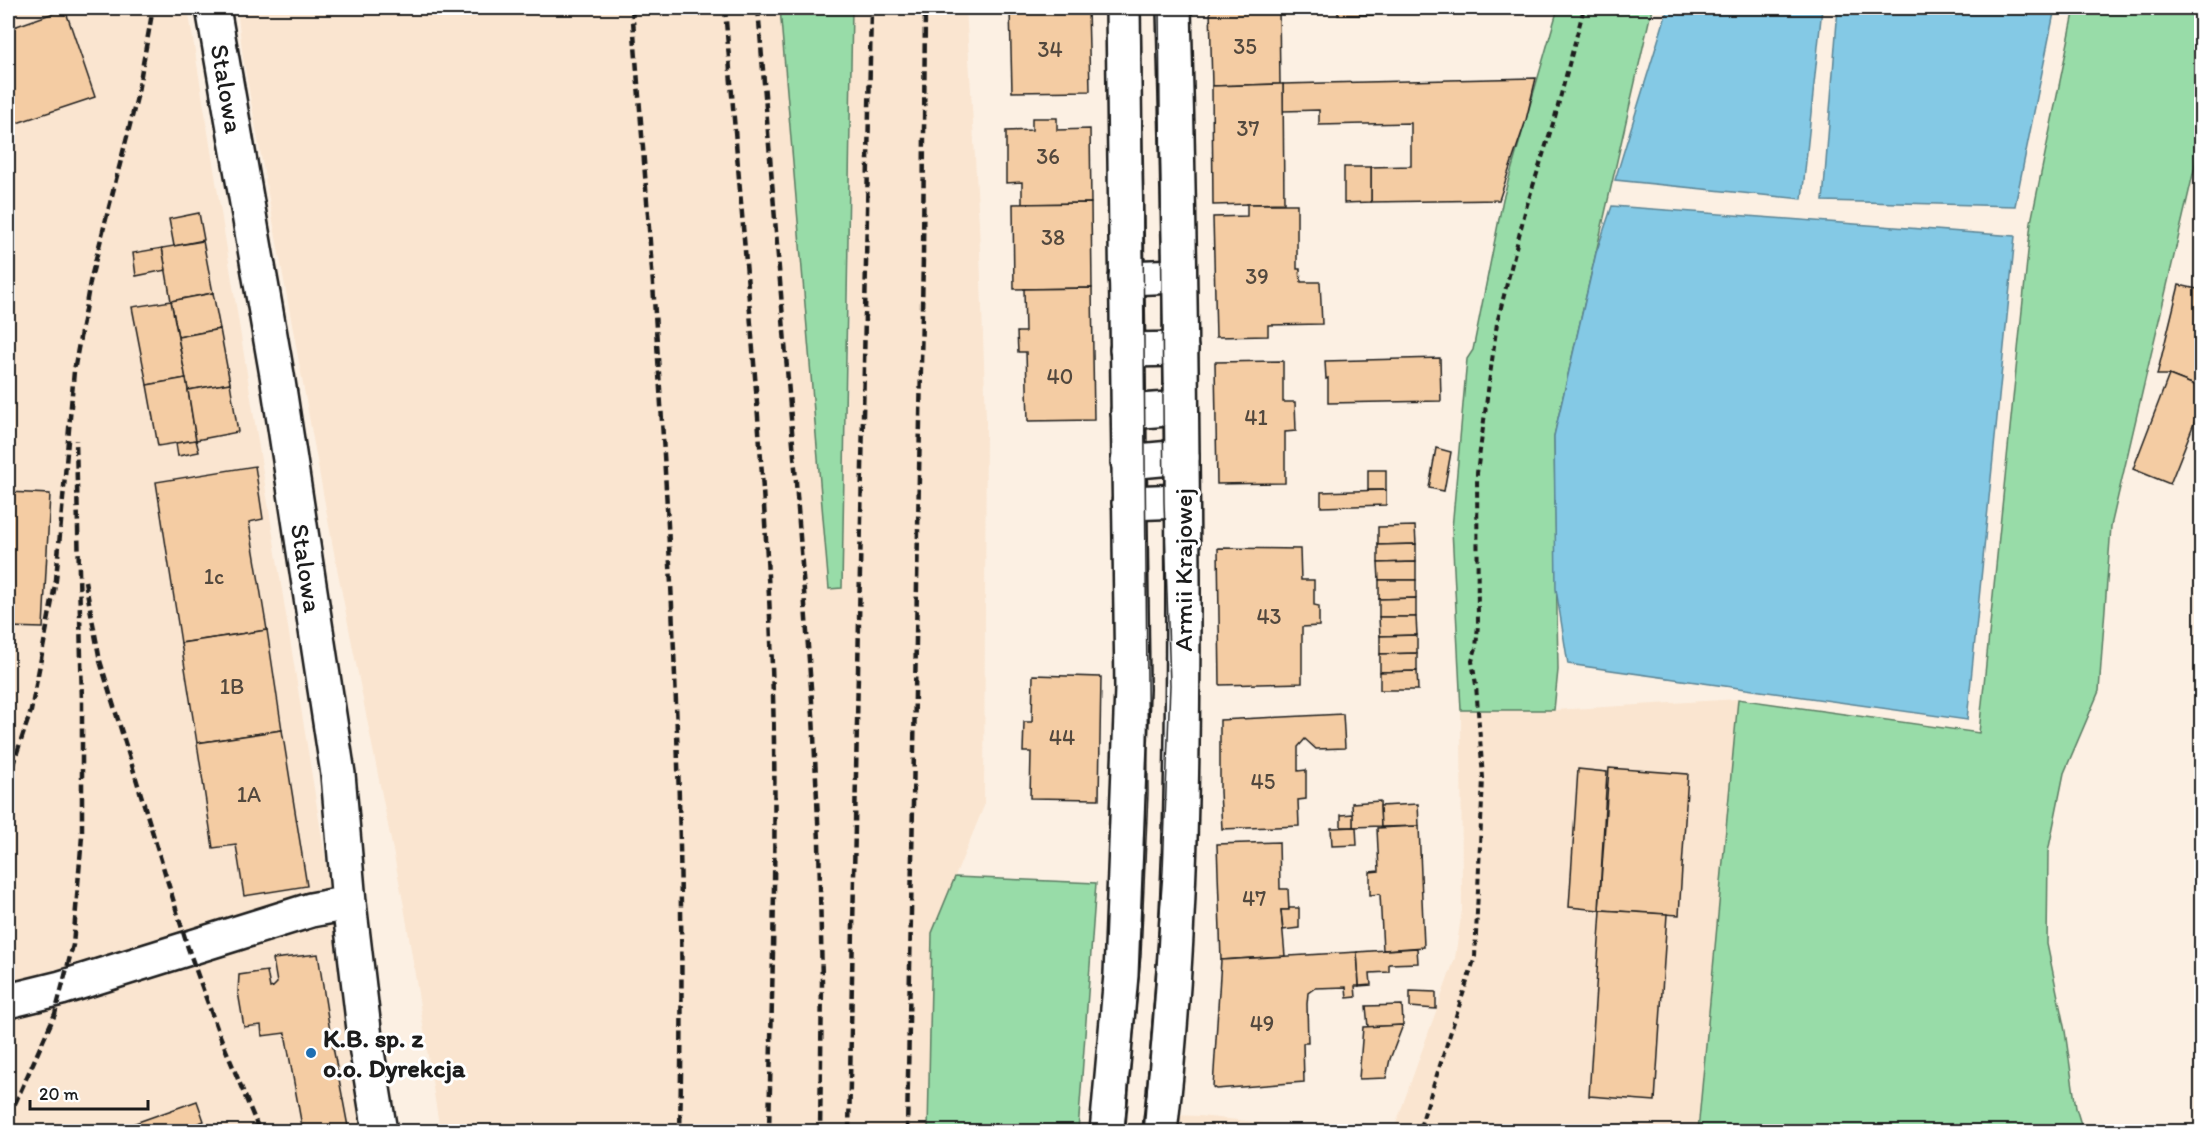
<svg xmlns="http://www.w3.org/2000/svg" width="2209" height="1139" viewBox="0 0 2209 1139" font-family="Itim,sans-serif">
<style>
.built{fill:#fae5d0}
.green{fill:#98dca8;stroke:#5a7c62;stroke-width:1.5}
.water{fill:#84c9e5;stroke:#5a8495;stroke-width:1.5}
.building{fill:#f4cca3;stroke:#1c1c1c;stroke-width:1.5}
.lines{fill:none;stroke-linecap:round;stroke-linejoin:round}
.minor-casing{stroke:#1c1c1c;stroke-width:38}
.path{stroke:#1c1c1c;stroke-width:4;stroke-dasharray:6 4.5;stroke-linecap:butt}
.minor{stroke:#fff;stroke-width:33}
.tram{stroke:#1c1c1c;stroke-width:1.5}
.rail{stroke:#1c1c1c;stroke-width:4.5;stroke-dasharray:9 4.5;stroke-linecap:butt}
.poi-dot{fill:#1f6fb2;stroke:#fff;stroke-width:2}
.labels{text-anchor:middle;stroke-width:6;stroke-linejoin:round;paint-order:stroke}
.number-label{font-size:22px;fill:#52483e}
.street-label{font-size:26px;fill:#1c1c1c;stroke:#fff}
.poi-label{font-size:26px;font-weight:bold;fill:#1c1c1c;stroke:#fff;text-anchor:start}
</style>
<rect width="100%" height="100%" fill="#fcf0e3"/>
<filter id="ink" filterUnits="userSpaceOnUse"><feTurbulence type="fractalNoise" baseFrequency=".0167" numOctaves="2"/><feDisplacementMap in="SourceGraphic" scale="12" xChannelSelector="R" yChannelSelector="G"/><feConvolveMatrix kernelMatrix="1 2 1 2 8 2 1 2 1" color-interpolation-filters="sRGB"/></filter>
<g filter="url(#ink)">
<g class="built">
<polygon points="8,8 188,8 354,1036 364,1131 8,1131"/>
<polygon points="237,8 780,8 829,589 842,587 848,340 852,8 966,8 979,224 986,419 984,806 932,933 928,1131 440,1131 404,906 335,558 243,58"/>
<polygon points="1738,699 1698,1131 1393,1132 1455,958 1462,910 1461,710 1554,710"/>
<polygon points="1172,1115 1200,1116 1341,1131 1170,1132"/>
</g>
<g class="green">
<polygon points="780,8 852,8 842,588 829,589"/>
<polygon points="1558,8 1652,8 1554,436 1558,670 1554,710 1461,710 1452,529 1467,359 1473,350 1503,199"/>
<polygon points="2075,8 2202,8 2201,140 2111,526 2099,691 2064,773 2048,852 2047,944 2065,1031 2076,1108 2083,1131 1698,1131 1738,699 1979,733 2031,222"/>
<polygon points="955,877 1096,883 1078,1131 928,1131 932,933"/>
</g>
<g class="water">
<polygon points="1668,8 1822,8 1802,199 1615,180"/>
<polygon points="1838,8 2055,8 2015,206 1823,201"/>
<polygon points="1612,206 2015,236 1967,720 1568,664 1556,589 1554,436 1596,253"/>
</g>
<g class="building">
<polygon points="1010,8 1088,8 1090,91 1012,92"/>
<polygon points="1210,8 1279,8 1280,84 1212,86"/>
<polygon points="1338,8 1380,8 1380,12 1374,13 1373,15 1338,15"/>
<polygon points="65,9 95,97 8,126 8,29"/>
<polygon points="1536,78 1526,120 1499,200 1371,202 1371,167 1411,166 1411,123 1319,125 1319,110 1283,111 1283,84"/>
<polygon points="1280,84 1283,84 1284,203 1213,205 1212,86"/>
<polygon points="1032,118 1057,118 1057,130 1090,129 1091,203 1022,204 1022,182 1006,183 1006,131 1032,130"/>
<polygon points="1344,167 1371,167 1371,202 1344,203"/>
<polygon points="1091,203 1092,288 1014,289 1013,204"/>
<polygon points="1247,204 1297,204 1297,269 1300,269 1301,282 1320,282 1322,324 1268,325 1268,336 1216,337 1213,217 1247,216"/>
<polygon points="199,213 204,240 174,246 169,219"/>
<polygon points="203,241 213,293 171,301 162,248"/>
<polygon points="162,248 166,270 136,276 133,253"/>
<polygon points="2179,285 2202,290 2202,388 2169,375 2157,375"/>
<polygon points="1092,288 1094,420 1028,421 1026,352 1018,352 1017,332 1025,332 1024,289"/>
<polygon points="213,293 220,329 178,337 171,301"/>
<polygon points="171,301 186,378 147,385 132,307"/>
<polygon points="220,329 230,383 188,390 178,337"/>
<polygon points="1440,358 1441,401 1328,403 1328,378 1326,379 1325,361"/>
<polygon points="1283,361 1283,402 1295,402 1296,431 1285,432 1285,483 1217,484 1215,362"/>
<polygon points="2169,375 2202,388 2202,403 2170,484 2133,469"/>
<polygon points="186,378 196,440 158,446 147,385"/>
<polygon points="230,383 238,432 196,440 188,390"/>
<polygon points="196,440 199,452 178,456 176,443"/>
<polygon points="1436,448 1451,452 1444,491 1429,488"/>
<polygon points="255,466 263,519 249,522 267,630 181,643 156,482"/>
<rect x="1368" y="470" width="18" height="20"/>
<polygon points="1386,490 1386,505 1321,507 1321,492"/>
<polygon points="8,492 50,494 43,628 8,627"/>
<polygon points="1415,526 1416,544 1378,545 1378,527"/>
<polygon points="1416,544 1416,562 1378,563 1378,545"/>
<polygon points="1218,548 1300,549 1301,580 1314,580 1314,605 1319,606 1319,626 1302,627 1302,683 1220,685"/>
<polygon points="1416,562 1416,580 1379,580 1378,563"/>
<polygon points="1379,580 1416,580 1416,598 1379,599"/>
<polygon points="1416,598 1416,617 1379,617 1379,599"/>
<polygon points="1379,617 1416,617 1417,635 1380,636"/>
<polygon points="267,630 282,730 197,743 181,643"/>
<polygon points="1417,635 1417,653 1380,654 1380,636"/>
<polygon points="1417,653 1417,671 1380,672 1380,654"/>
<polygon points="1417,671 1418,690 1380,690 1380,672"/>
<polygon points="1033,675 1101,677 1099,799 1030,798 1031,752 1023,752 1024,722 1032,722"/>
<polygon points="1343,714 1345,748 1316,749 1305,739 1298,747 1298,771 1306,770 1306,799 1298,800 1299,826 1222,829 1220,792 1220,720"/>
<polygon points="282,730 307,886 244,896 236,845 213,848 197,743"/>
<polygon points="1609,768 1688,774 1679,915 1599,910"/>
<polygon points="1578,769 1607,772 1599,910 1569,907"/>
<polygon points="1380,801 1381,826 1353,827 1352,803"/>
<polygon points="1418,804 1419,826 1381,827 1380,806"/>
<polygon points="1353,814 1353,827 1341,827 1341,815"/>
<polygon points="1419,826 1424,947 1383,950 1380,894 1370,895 1370,872 1379,871 1377,828"/>
<polygon points="1356,827 1357,845 1332,846 1331,828"/>
<polygon points="1279,842 1280,889 1288,889 1289,910 1281,910 1285,956 1221,960 1217,844"/>
<polygon points="1289,908 1299,908 1299,928 1283,930 1281,910 1289,910"/>
<polygon points="1601,910 1667,914 1655,1101 1589,1096"/>
<polygon points="1417,948 1418,963 1389,964 1389,972 1370,973 1371,985 1359,986 1357,952"/>
<polygon points="1357,952 1359,986 1355,986 1356,997 1347,998 1346,987 1315,988 1308,993 1307,1004 1308,1043 1303,1043 1304,1082 1216,1089 1213,1087 1221,960"/>
<polygon points="318,954 330,1031 349,1132 303,1132 285,1033 262,1036 261,1025 244,1027 238,992 239,975 267,971 270,988 273,987 277,983 273,959"/>
<polygon points="1410,991 1436,992 1436,1009 1410,1007"/>
<polygon points="1402,1005 1403,1025 1368,1027 1366,1006"/>
<polygon points="1403,1025 1390,1059 1386,1078 1359,1079 1363,1027"/>
<polygon points="197,1101 204,1121 196,1124 199,1132 110,1132"/>
</g>
<g class="lines">
<defs>
<g id="minor">
<path id="s1" d="M213,8L277,375L338,774L349,903L366,1046L380,1132"/>
<polyline points="1126,278 1179,276"/>
<polyline points="1127,350 1181,349"/>
<polyline points="1128,412 1181,408"/>
<polyline points="1128,462 1182,457"/>
<polyline points="1129,503 1182,501"/>
<polyline points="8,1001 61,988 311,910 349,903"/>
<polyline points="1107,1132 1121,975 1132,689 1123,8"/>
<path d="M1160,1132C1181,950 1183,767 1183,584C1182,392 1179,200 1174,8"/>
</g>
</defs>
<use href="#minor" class="minor-casing"/>
<polyline class="path" points="1420,1127 1475,957 1483,778 1476,685 1472,661 1476,648 1478,625 1477,473 1497,323 1526,208 1555,117 1584,8"/>
<use href="#minor" class="minor"/>
<g class="tram">
<polyline points="1124,1132 1141,955 1148,793 1141,8"/>
<polyline points="1144,1132 1163,871 1170,685 1164,502 1159,8"/>
</g>
<g class="rail">
<path d="M632,8C662,382 688,756 680,1132"/>
<path d="M725,8C743,237 766,466 773,696C777,841 772,986 769,1132"/>
<polyline points="758,8 795,468 813,715 819,841 822,983 820,1132"/>
<polyline points="85,581 100,661 188,948 218,1031 260,1132"/>
<polyline points="8,779 31,711 56,580 74,371 90,282 137,97 153,8"/>
<polyline points="8,1116 13,1108 55,1014 73,945 82,836 82,703 76,440"/>
<polyline points="849,1132 871,8"/>
<polyline points="907,1132 923,256 925,8"/>
</g>
</g>
</g>
<circle class="poi-dot" cx="311" cy="1053" r="6"/>
<g class="labels">
<g class="number-label">
<text x="1245" y="54">35</text>
<text x="1050" y="57">34</text>
<text x="1248" y="136">37</text>
<text x="1048" y="164">36</text>
<text x="1053" y="245">38</text>
<text x="1257" y="284">39</text>
<text x="1060" y="384">40</text>
<text x="1256" y="425">41</text>
<text x="214" y="584">1c</text>
<text x="1269" y="624">43</text>
<text x="232" y="694">1B</text>
<text x="1062" y="745">44</text>
<text x="1263" y="789">45</text>
<text x="249" y="802">1A</text>
<text x="1254" y="906">47</text>
<text x="1262" y="1031">49</text>
</g>
<g class="street-label">
<text dy="9" stroke="none"><textPath href="#s1" startOffset="82">Stalowa</textPath></text>
<text dy="9" stroke="none"><textPath href="#s1" startOffset="568">Stalowa</textPath></text>
<text transform="translate(1183 570) rotate(-90)" y="9">Armii Krajowej</text>
</g>
<g class="poi-label">
<text x="323" y="1047">K.B. sp. z<tspan x="323" dy="30">o.o. Dyrekcja</tspan></text>
</g>
</g>
<rect width="2209" height="1139" fill="none" stroke="#fff" stroke-width="30"/>
<rect x="15" y="15" width="2179" height="1109" fill="none" stroke="#1c1c1c" stroke-width="2" filter="url(#ink)"/>
<path d="M30 1100v9h118v-9" fill="none" stroke="#1c1c1c" stroke-width="3"/>
<text x="39" y="1100" font-size="18" fill="#1c1c1c" stroke="#ffffff" stroke-width="4.5" paint-order="stroke">20 m</text>
</svg>
